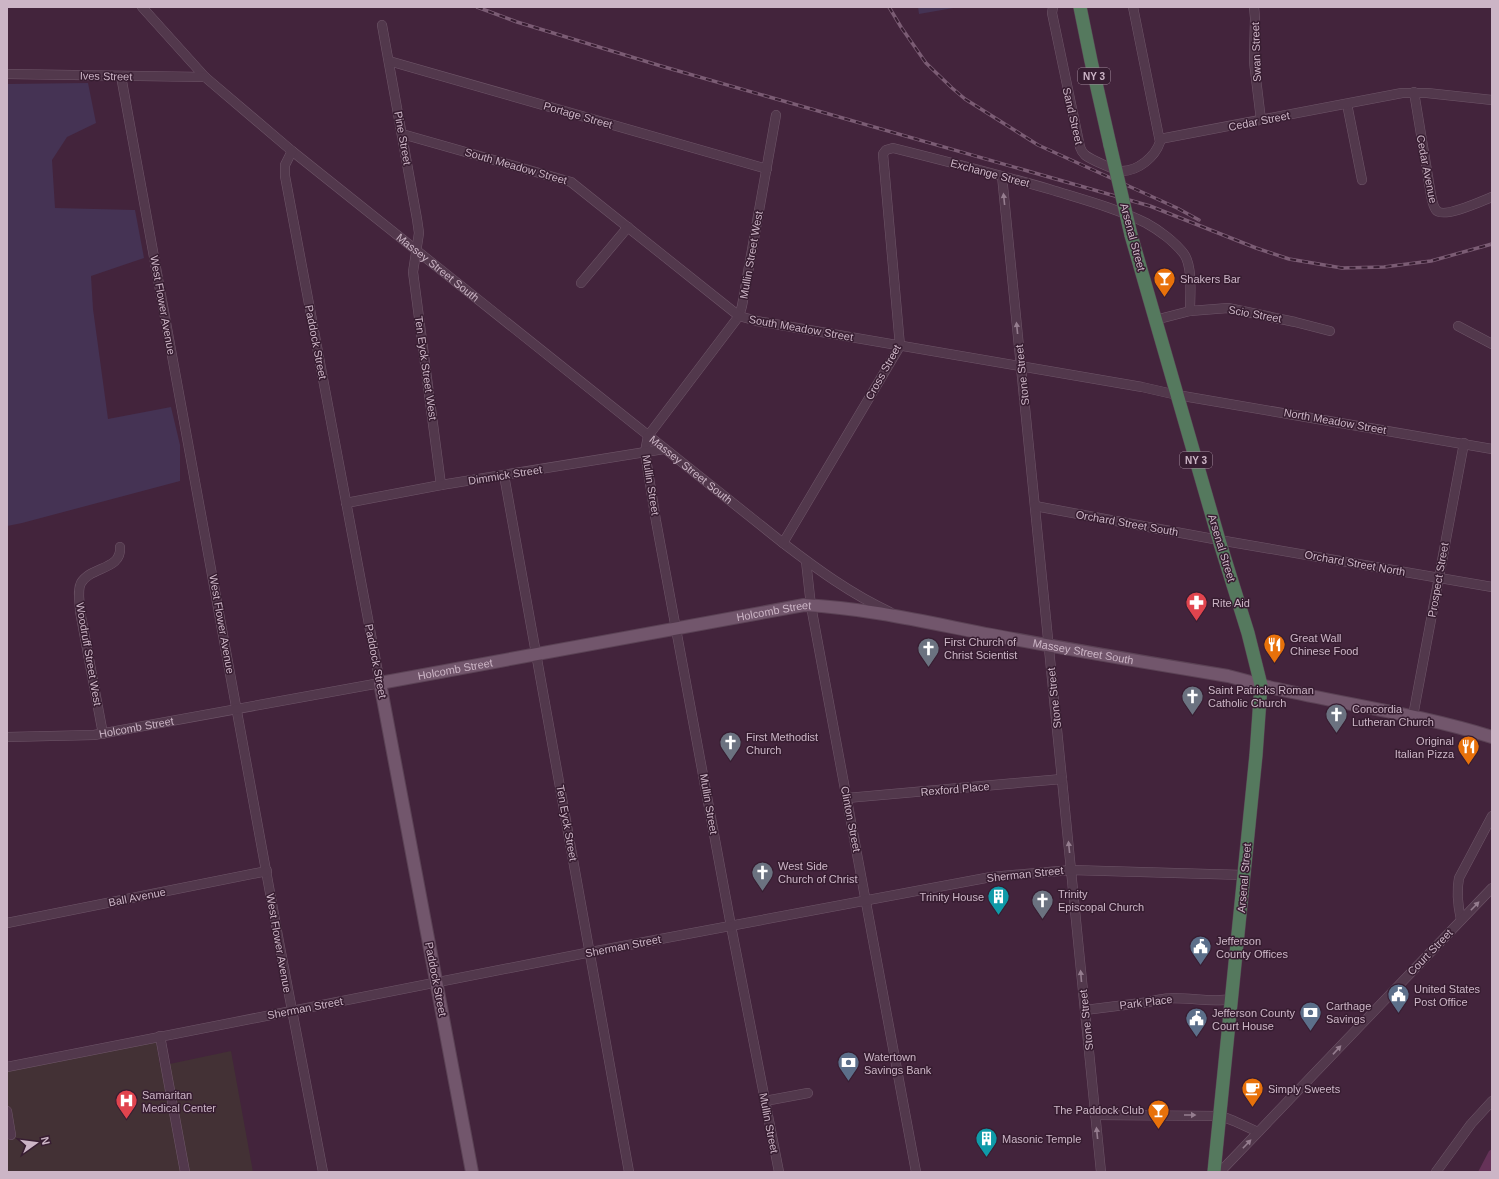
<svg xmlns="http://www.w3.org/2000/svg" width="1499" height="1179" viewBox="0 0 1499 1179" font-family="Helvetica,sans-serif">
<style>
.medical{fill:#433135}
.green{fill:#453354}
.water{fill:#653258}
.lines{fill:none;stroke-linecap:round;stroke-linejoin:round}
.minor-casing{stroke:#6f5669;stroke-width:10}
.major-casing{stroke:#5b4255;stroke-width:14}
.highway-casing{stroke:#594053;stroke-width:14}
.minor{stroke:#52384c;stroke-width:9}
.major{stroke:#72566c;stroke-width:12}
.highway{stroke:#55795e;stroke-width:13}
.rail-casing{stroke:#7b5c74;stroke-width:3.5}
.rail{stroke:#371d31;stroke-width:2;stroke-dasharray:6;stroke-linecap:butt}
.highway-bridge-casing{stroke:#594053;stroke-width:14;stroke-linecap:butt}
.highway-bridge{stroke:#55795e;stroke-width:13}
.oneway{fill:#957d8f}
.labels{text-anchor:middle;stroke-width:3;stroke-linejoin:round;paint-order:stroke}
.shield{fill:#371d31;stroke:#9f8799;stroke-width:1}
.shield-label{font-size:10px;font-weight:bold;fill:#ccb5c6}
.street-label{font-size:11px;fill:#ccb5c6;stroke:#371d31}
.poi-label{font-size:11px;fill:#ccb5c6;stroke:#371d31;text-anchor:start}
</style>
<rect width="100%" height="100%" fill="#43243c"/>
<polygon class="medical" points="156,1041 160,1066 231,1051 253,1172 7,1172 7,1070"/>
<g class="green">
<polygon points="918,7 959,7 919,14"/>
<polygon points="88,83 96,123 67,137 52,160 55,208 135,210 144,258 91,276 93,309 108,419 171,407 180,445 180,481 22,523 7,526 7,84"/>
</g>
<polygon class="water" points="1492,1149 1492,1172 1478,1172 1489,1151"/>
<g class="lines">
<defs>
<g id="minor">
<path id="s1" d="M142,7L205,77L292,151L783,543C817,569 851,594 890,612"/>
<path d="M1053,7L1052,13L1080,147C1081,150 1083,153 1085,155C1090,159 1116,171 1122,171C1138,171 1155,157 1160,142L1133,7"/>
<polyline points="1254,7 1255,18 1254,62 1261,120"/>
<polyline points="382,25 417,219 419,233 413,272 441,485"/>
<polyline points="389,61 767,169"/>
<polyline points="7,74 205,77"/>
<polyline points="121,76 279,942 323,1172"/>
<path d="M1414,92L1431,195C1432,200 1433,206 1436,210C1443,219 1482,201 1492,197"/>
<polyline points="1347,104 1362,180"/>
<polyline points="776,115 742,306 739,316 648,436 645,452 656,521 731,926 779,1172"/>
<polyline points="402,134 571,182 739,316 757,321 1142,387 1177,395 1492,449"/>
<polyline points="1160,139 1402,93 1427,93 1492,100"/>
<polyline points="1002,176 1101,1172"/>
<polyline points="581,283 628,227"/>
<polyline points="1155,320 1190,311 1228,308 1295,322 1330,331"/>
<polyline points="1458,326 1492,344"/>
<polyline points="504,475 629,1172"/>
<polyline points="346,503 441,485 664,449"/>
<polyline points="1035,506 1219,540 1492,587"/>
<path d="M783,543L900,346L883,154L886,150L893,148C945,161 997,174 1049,189C1081,199 1116,208 1146,223C1159,230 1175,242 1184,254C1193,267 1190,295 1190,311"/>
<polyline points="806,561 811,606 916,1172"/>
<polyline points="1413,716 1464,443"/>
<path d="M103,734L80,611C80,602 77,590 81,583C91,566 122,570 120,547"/>
<path id="s2" d="M7,737L94,735L380,683L285,176V165L292,151"/>
<polyline points="847,798 1062,779"/>
<path d="M1461,920C1458,906 1456,893 1459,878L1492,816"/>
<polyline points="7,923 267,871"/>
<path d="M1085,1010L1149,1002C1177,993 1205,1004 1232,999"/>
<polyline points="160,1036 185,1172"/>
<polyline points="7,1067 591,952 991,877 1071,870 1244,875"/>
<polyline points="765,1101 808,1093"/>
<polyline points="7,1111 11,1135"/>
<polyline points="1095,1115 1221,1116 1234,1121 1258,1132"/>
<polyline points="1220,1172 1492,888"/>
<polyline points="1436,1172 1471,1124 1492,1101"/>
</g>
<g id="major">
<path id="s3" d="M472,1172L380,683L804,605C868,608 930,623 992,635C1071,650 1149,663 1228,676C1245,680 1261,686 1278,689C1349,705 1422,715 1492,737"/>
</g>
<g id="highway">
<polyline points="1080,7 1091,61 1110,145"/>
<polyline points="1131,235 1219,540 1248,633 1261,685 1256,755 1214,1172"/>
</g>
</defs>
<use href="#minor" class="minor-casing"/>
<use href="#major" class="major-casing"/>
<use href="#highway" class="highway-casing"/>
<use href="#minor" class="minor"/>
<use href="#major" class="major"/>
<use href="#highway" class="highway"/>
<defs>
<g id="rail">
<polyline points="477,7 517,22 661,66 1150,206 1256,248 1289,259 1342,268 1384,267 1431,261 1492,244"/>
<polyline points="889,7 901,27 926,63 952,88 965,99 1038,145 1177,208 1199,220"/>
</g>
</defs>
<use href="#rail" class="rail-casing"/>
<use href="#rail" class="rail"/>
<defs>
<polyline id="highway-bridge" points="1110,145 1131,235"/>
</defs>
<use href="#highway-bridge" class="highway-bridge-casing"/>
<use href="#highway-bridge" class="highway-bridge"/>
</g>
<defs><path id="oneway-solid" d="M-6-.8H1V-3.2L6.5 0L1 3.2V.8H-6Z"/></defs>
<g class="oneway">
<use href="#oneway-solid" transform="translate(1004 199) rotate(-96)"/>
<use href="#oneway-solid" transform="translate(1017 328) rotate(-96)"/>
<use href="#oneway-solid" transform="translate(1069 847) rotate(-96)"/>
<use href="#oneway-solid" transform="translate(1475 906) rotate(-46)"/>
<use href="#oneway-solid" transform="translate(1081 976) rotate(-95)"/>
<use href="#oneway-solid" transform="translate(1337 1050) rotate(-47)"/>
<use href="#oneway-solid" transform="translate(1190 1115)"/>
<use href="#oneway-solid" transform="translate(1097 1133) rotate(-96)"/>
<use href="#oneway-solid" transform="translate(1247 1144) rotate(-46)"/>
</g>
<defs>
<symbol id="bar-pin" viewBox="-11 -11 22 30"><path d="M0 17L-7.5 6A9.5 9.5 0 1 1 7.5 6Z" fill="#e8710a" stroke="#371d31"/><path d="M-6-5H6L.8 .8V4.5H3.5V6h-7V4.5H-.8V.8Z" fill="#fff"/></symbol>
<symbol id="pharmacy-pin" viewBox="-11 -11 22 30"><path d="M0 17L-7.5 6A9.5 9.5 0 1 1 7.5 6Z" fill="#e0444e" stroke="#371d31"/><path d="M-2-6h4v4h4v4h-4v4h-4v-4h-4v-4h4Z" fill="#fff"/></symbol>
<symbol id="restaurant-pin" viewBox="-11 -11 22 30"><path d="M0 17L-7.5 6A9.5 9.5 0 1 1 7.5 6Z" fill="#e8710a" stroke="#371d31"/><path d="M-5-6h1v4h1v-4h1v4h1v-4h1v5L-1.5 .5V6h-2V.5L-5-1ZM5-6V6H3V1.5H1.5Q1.5-4 5-6Z" fill="#fff"/></symbol>
<symbol id="church-pin" viewBox="-11 -11 22 30"><path d="M0 17L-7.5 6A9.5 9.5 0 1 1 7.5 6Z" fill="#6b7280" stroke="#371d31"/><path d="M-1.2-6h2.4v3.5h3.3v2.4h-3.3V6h-2.4V-.1h-3.3v-2.4h3.3Z" fill="#fff"/></symbol>
<symbol id="building-pin" viewBox="-11 -11 22 30"><path d="M0 17L-7.5 6A9.5 9.5 0 1 1 7.5 6Z" fill="#0f9aa8" stroke="#371d31"/><path d="M-4-6H4V6H1V3H-1V6H-4ZM-2.5-4.3h1.7v1.8h-1.7ZM.8-4.3h1.7v1.8H.8ZM-2.5-1h1.7V.8h-1.7ZM.8-1h1.7V.8H.8Z" fill="#fff"/></symbol>
<symbol id="civic-pin" viewBox="-11 -11 22 30"><path d="M0 17L-7.5 6A9.5 9.5 0 1 1 7.5 6Z" fill="#5c6f8a" stroke="#371d31"/><path d="M-.6-6.5H3V-4.5H.6V-3L4-1V1h2V6H-6V1h2V-1L-.6-3ZM-1.2 2.5V6h2.4V2.5Z" fill="#fff"/></symbol>
<symbol id="bank-pin" viewBox="-11 -11 22 30"><path d="M0 17L-7.5 6A9.5 9.5 0 1 1 7.5 6Z" fill="#5c6f8a" stroke="#371d31"/><path d="M-6-4H6V4H-6ZM0-2.3a2.3 2.3 0 1 0 0 4.6a2.3 2.3 0 1 0 0-4.6Z" fill="#fff"/></symbol>
<symbol id="cafe-pin" viewBox="-11 -11 22 30"><path d="M0 17L-7.5 6A9.5 9.5 0 1 1 7.5 6Z" fill="#e8710a" stroke="#371d31"/><path d="M-5.5-4.5H6V0H3Q3 3.5 0 3.5H-2.5Q-5.5 3.5-5.5 0ZM3-3.2v2h1.7v-2ZM-6 4.5H4V6H-6Z" fill="#fff"/></symbol>
<symbol id="hospital-pin" viewBox="-11 -11 22 30"><path d="M0 17L-7.5 6A9.5 9.5 0 1 1 7.5 6Z" fill="#e0444e" stroke="#371d31"/><path d="M-5-5h3v3.5h4V-5h3V5h-3V1.5h-4V5h-3Z" fill="#fff"/></symbol>
</defs>
<g fill-rule="evenodd">
<use href="#bar-pin" x="1152" y="266" width="25" height="34"/>
<use href="#pharmacy-pin" x="1184" y="590" width="25" height="34"/>
<use href="#restaurant-pin" x="1262" y="632" width="25" height="34"/>
<use href="#church-pin" x="916" y="636" width="25" height="34"/>
<use href="#church-pin" x="1180" y="684" width="25" height="34"/>
<use href="#church-pin" x="1324" y="702" width="25" height="34"/>
<use href="#church-pin" x="718" y="730" width="25" height="34"/>
<use href="#restaurant-pin" x="1456" y="734" width="25" height="34"/>
<use href="#church-pin" x="750" y="860" width="25" height="34"/>
<use href="#building-pin" x="986" y="884" width="25" height="34"/>
<use href="#church-pin" x="1030" y="888" width="25" height="34"/>
<use href="#civic-pin" x="1188" y="934" width="25" height="34"/>
<use href="#civic-pin" x="1386" y="982" width="25" height="34"/>
<use href="#bank-pin" x="1298" y="1000" width="25" height="34"/>
<use href="#civic-pin" x="1184" y="1006" width="25" height="34"/>
<use href="#bank-pin" x="836" y="1050" width="25" height="34"/>
<use href="#cafe-pin" x="1240" y="1076" width="25" height="34"/>
<use href="#hospital-pin" x="114" y="1088" width="25" height="34"/>
<use href="#bar-pin" x="1146" y="1098" width="25" height="34"/>
<use href="#building-pin" x="974" y="1126" width="25" height="34"/>
</g>
<g class="labels">
<g class="shield">
<rect x="1078" y="68" width="32" height="16" rx="3"/>
<rect x="1180" y="452" width="32" height="16" rx="3"/>
</g>
<g class="shield-label">
<text x="1094" y="80">NY 3</text>
<text x="1196" y="464">NY 3</text>
</g>
<g class="street-label">
<text transform="translate(1256 52) rotate(-92)" y="4">Swan Street</text>
<text transform="translate(106 76) rotate(1)" y="4">Ives Street</text>
<text transform="translate(578 115) rotate(16)" y="4">Portage Street</text>
<text transform="translate(1073 116) rotate(77)" y="4">Sand Street</text>
<text transform="translate(1259 121) rotate(-11)" y="4">Cedar Street</text>
<text transform="translate(403 138) rotate(80)" y="4">Pine Street</text>
<text transform="translate(516 166) rotate(16)" y="4">South Meadow Street</text>
<text transform="translate(1427 169) rotate(79)" y="4">Cedar Avenue</text>
<text transform="translate(990 173) rotate(15)" y="4">Exchange Street</text>
<text transform="translate(1133 237) rotate(75)" y="4">Arsenal Street</text>
<text transform="translate(751 255) rotate(-80)" y="4">Mullin Street West</text>
<text dy="4" stroke="none"><textPath href="#s1" startOffset="395">Massey Street South</textPath></text>
<text transform="translate(163 305) rotate(80)" y="4">West Flower Avenue</text>
<text transform="translate(1255 314) rotate(10)" y="4">Scio Street</text>
<text transform="translate(801 328) rotate(10)" y="4">South Meadow Street</text>
<text transform="translate(316 342) rotate(79)" y="4">Paddock Street</text>
<text transform="translate(426 368) rotate(82)" y="4">Ten Eyck Street West</text>
<text transform="translate(883 372) rotate(-61)" y="4">Cross Street</text>
<text transform="translate(1022 375) rotate(-96)" y="4">Stone Street</text>
<text transform="translate(1335 421) rotate(10)" y="4">North Meadow Street</text>
<text dy="4" stroke="none"><textPath href="#s1" startOffset="719">Massey Street South</textPath></text>
<text transform="translate(505 475) rotate(-9)" y="4">Dimmick Street</text>
<text transform="translate(651 485) rotate(81)" y="4">Mullin Street</text>
<text transform="translate(1127 523) rotate(10)" y="4">Orchard Street South</text>
<text transform="translate(1222 548) rotate(73)" y="4">Arsenal Street</text>
<text transform="translate(1355 563) rotate(10)" y="4">Orchard Street North</text>
<text transform="translate(1438 580) rotate(-80)" y="4">Prospect Street</text>
<text dy="4" stroke="none"><textPath href="#s3" startOffset="898">Holcomb Street</textPath></text>
<text transform="translate(222 624) rotate(80)" y="4">West Flower Avenue</text>
<text dy="4" stroke="none"><textPath href="#s3" startOffset="1212">Massey Street South</textPath></text>
<text transform="translate(89 654) rotate(80)" y="4">Woodruff Street West</text>
<text transform="translate(376 661) rotate(79)" y="4">Paddock Street</text>
<text dy="4" stroke="none"><textPath href="#s3" startOffset="574">Holcomb Street</textPath></text>
<text transform="translate(1054 698) rotate(-96)" y="4">Stone Street</text>
<text dy="4" stroke="none"><textPath href="#s2" startOffset="130">Holcomb Street</textPath></text>
<text transform="translate(955 789) rotate(-5)" y="4">Rexford Place</text>
<text transform="translate(709 804) rotate(80)" y="4">Mullin Street</text>
<text transform="translate(851 819) rotate(79)" y="4">Clinton Street</text>
<text transform="translate(567 823) rotate(80)" y="4">Ten Eyck Street</text>
<text transform="translate(1025 874) rotate(-6)" y="4">Sherman Street</text>
<text transform="translate(1244 878) rotate(-85)" y="4">Arsenal Street</text>
<text transform="translate(137 897) rotate(-11)" y="4">Ball Avenue</text>
<text transform="translate(279 943) rotate(80)" y="4">West Flower Avenue</text>
<text transform="translate(623 946) rotate(-11)" y="4">Sherman Street</text>
<text transform="translate(1430 952) rotate(-46)" y="4">Court Street</text>
<text transform="translate(436 979) rotate(79)" y="4">Paddock Street</text>
<text transform="translate(1146 1002) rotate(-7)" y="4">Park Place</text>
<text transform="translate(305 1008) rotate(-11)" y="4">Sherman Street</text>
<text transform="translate(1086 1020) rotate(-96)" y="4">Stone Street</text>
<text transform="translate(769 1123) rotate(79)" y="4">Mullin Street</text>
</g>
<g class="poi-label">
<text x="1180" y="283">Shakers Bar</text>
<text x="1212" y="607">Rite Aid</text>
<text x="1290" y="642">Great Wall<tspan x="1290" dy="13">Chinese Food</tspan></text>
<text x="944" y="646">First Church of<tspan x="944" dy="13">Christ Scientist</tspan></text>
<text x="1208" y="694">Saint Patricks Roman<tspan x="1208" dy="13">Catholic Church</tspan></text>
<text x="1352" y="713">Concordia<tspan x="1352" dy="13">Lutheran Church</tspan></text>
<text x="746" y="741">First Methodist<tspan x="746" dy="13">Church</tspan></text>
<text x="1454" y="745" text-anchor="end">Original<tspan x="1454" dy="13">Italian Pizza</tspan></text>
<text x="778" y="870">West Side<tspan x="778" dy="13">Church of Christ</tspan></text>
<text x="1058" y="898">Trinity<tspan x="1058" dy="13">Episcopal Church</tspan></text>
<text x="984" y="901" text-anchor="end">Trinity House</text>
<text x="1216" y="945">Jefferson<tspan x="1216" dy="13">County Offices</tspan></text>
<text x="1414" y="993">United States<tspan x="1414" dy="13">Post Office</tspan></text>
<text x="1326" y="1010">Carthage<tspan x="1326" dy="13">Savings</tspan></text>
<text x="1212" y="1017">Jefferson County<tspan x="1212" dy="13">Court House</tspan></text>
<text x="864" y="1061">Watertown<tspan x="864" dy="13">Savings Bank</tspan></text>
<text x="1268" y="1093">Simply Sweets</text>
<text x="142" y="1099">Samaritan<tspan x="142" dy="13">Medical Center</tspan></text>
<text x="1144" y="1114" text-anchor="end">The Paddock Club</text>
<text x="1002" y="1143">Masonic Temple</text>
</g>
</g>
<rect width="1499" height="1179" fill="none" stroke="#ccb5c6" stroke-width="16"/>
<g transform="translate(36 1143) rotate(76)" stroke="#371d31" stroke-width="3" paint-order="stroke">
<path d="M0-3L7 15L0 10L-7 15Z" fill="#ccb5c6"/>
<text y="-6" font-size="11" font-weight="bold" text-anchor="middle" fill="#ccb5c6">N</text>
</g>
</svg>
